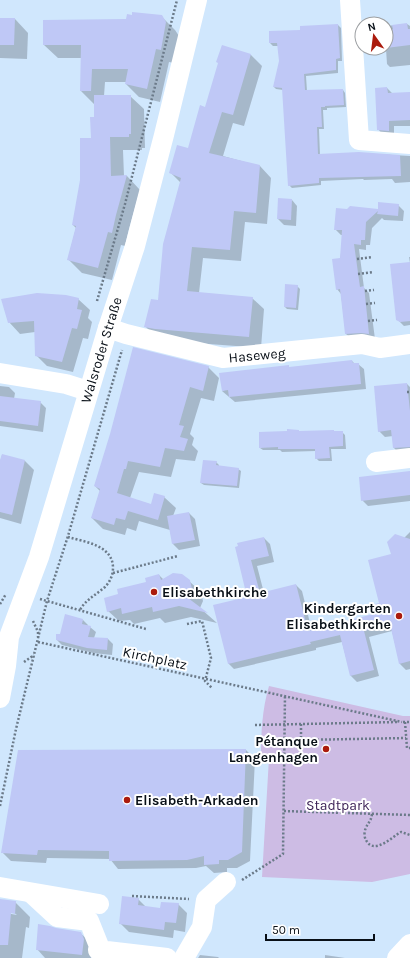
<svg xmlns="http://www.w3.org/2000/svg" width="410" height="958" viewBox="0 0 410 958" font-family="Karla,sans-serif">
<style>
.green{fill:#cdbce4}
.shadow{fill:#0003;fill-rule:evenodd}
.building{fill:#bfc8f6}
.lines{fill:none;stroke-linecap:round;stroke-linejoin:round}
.path{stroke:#6b7a89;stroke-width:2.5;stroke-dasharray:2 2;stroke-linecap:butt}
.minor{stroke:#fff;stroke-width:20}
.poi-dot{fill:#ab1b0d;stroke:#fff;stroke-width:1.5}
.labels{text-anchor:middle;stroke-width:4;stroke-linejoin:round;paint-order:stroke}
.street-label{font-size:14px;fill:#080f17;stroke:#fff}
.poi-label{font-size:14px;font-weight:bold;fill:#080f17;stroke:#fff;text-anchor:start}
.park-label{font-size:14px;fill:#391e53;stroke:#fff}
</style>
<rect width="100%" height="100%" fill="#d0e7fd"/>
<path class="green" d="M269,686L403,716H410V874L372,882L262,877L269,758H261C261,733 262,710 269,686Z"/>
<g class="shadow">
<polygon points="161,16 175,30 179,36 174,63 169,62 160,102 139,97 126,84 126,82 105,82 104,96 130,96 144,109 145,148 142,148 142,150 123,150 124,176 127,176 140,190 129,229 125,246 121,245 112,280 82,273 68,259 76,228 73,225 92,139 95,118 94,104 81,91 82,58 58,58 44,45 127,20"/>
<polygon points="0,19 15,19 28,33 27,59 0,58"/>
<polygon points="407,24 410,26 410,65 390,67 387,64 386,49 371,51 369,48 386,48 386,26"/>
<polygon points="338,25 341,28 342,61 338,61 338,73 306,76 307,91 343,90 345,93 346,107 327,108 327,110 323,110 324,129 319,129 320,155 359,153 410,156 410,182 395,183 392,179 364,180 363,179 321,181 321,185 292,188 289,185 283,90 276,89 274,87 280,61 278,46 273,46 270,43 270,32 301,31"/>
<polygon points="222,46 251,55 262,66 244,126 233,123 223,156 260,166 271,178 267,224 245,222 241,261 203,258 199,293 252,298 264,309 261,348 168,341 157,338 145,326 159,301 181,183 171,173 189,149 206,108 219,64"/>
<polygon points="387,88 392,93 410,93 410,126 394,126 394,135 383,135 378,129"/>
<polygon points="292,200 297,206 296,226 284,225 278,219"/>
<polygon points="398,205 404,211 403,221 384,220 382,218 372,228 370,245 366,245 366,250 359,249 364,288 369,293 375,339 352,339 346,334 341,294 337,289 343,235 341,235 335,229 379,210"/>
<polygon points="409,257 410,257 410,325 404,326 397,319 410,263"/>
<polygon points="297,286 300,289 298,310 287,309 285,307"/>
<polygon points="78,299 90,310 88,318 92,322 88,339 83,338 73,372 47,366 36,355 35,332 20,334 9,322"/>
<polygon points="352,361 355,364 358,364 364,369 366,389 235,402 222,391 288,366 290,368"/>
<polygon points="208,367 219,378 214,401 201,398 190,434 194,438 192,445 198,451 195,461 176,459 171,477 139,472 130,498 152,505 164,497 176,508 173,516 189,513 195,519 200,546 179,550 173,544 170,530 139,521 136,531 127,528 125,535 103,529 92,518 100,491 95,486"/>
<polygon points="407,384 410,387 410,453 400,454 394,448 393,436 385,437 379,431"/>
<polygon points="0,386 9,387 15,393 14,399 40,402 46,408 43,432 0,426"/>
<polygon points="299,431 300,432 334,431 336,432 342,432 345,435 346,449 331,449 332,461 319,461 316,458 316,451 282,452 280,450 263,450 260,448"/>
<polygon points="2,455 25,461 34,470 21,524 0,518 0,463"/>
<polygon points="216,462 219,465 219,467 238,469 241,471 239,488 204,485 201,483"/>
<polygon points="410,472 410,501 368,506 362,500"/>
<polygon points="410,532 410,669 406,670 400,664 392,631 369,637 379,676 357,682 351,676 342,642 316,648 316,650 234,669 228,663 249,597 236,548 264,538 270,544 274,562 257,566 264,593 296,585 302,591 312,631 378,614 392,555 404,538"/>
<polygon points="159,575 164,580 189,581 201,592 203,601 200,608 217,623 191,617 165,623 160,618 134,624 130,620 119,621 107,610 119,595 147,583"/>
<polygon points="83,620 88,625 87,627 90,627 96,632 94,638 108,639 113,644 112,655 93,653 62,645 57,640"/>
<polygon points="246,750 255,759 250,861 237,868 227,868 227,872 214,873 206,866 196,868 118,869 110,859 47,858 46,863 11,861 2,852"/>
<polygon points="138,899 146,907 161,909 178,904 187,913 185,932 174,930 173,938 129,932 120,923"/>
<path d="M0,900L15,902L30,917L29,928L26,927L22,958H0ZM13,912L17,915L6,913Z"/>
<polygon points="55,929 80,933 89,941 92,949 91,958 45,958 37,949"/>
<polygon points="200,955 218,957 219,958 198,958"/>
<polygon points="325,955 345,958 325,958"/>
</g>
<g class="building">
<polygon points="132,12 162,15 166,22 161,50 156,49 147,89 125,84 128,69 92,69 91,91 80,91 81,45 43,45 43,20 126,19 127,14 132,15"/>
<polygon points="0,18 15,18 14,45 0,45"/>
<polygon points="407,23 408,29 410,29 410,45 386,48 386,30 393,29 392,25"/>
<polygon points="338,24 340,58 336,59 336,70 304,74 305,90 343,89 344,105 325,106 325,107 321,107 322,127 317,127 318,154 359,152 400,155 401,176 319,178 319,183 288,186 282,88 273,87 279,61 277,43 269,43 269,31 300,30 300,26"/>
<polygon points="222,45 251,54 233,115 222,112 209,153 260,165 256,213 234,211 230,250 192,247 187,291 253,297 249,337 155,329 144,327 151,299 158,300 163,244 181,178 169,173 177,145 188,148 200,105 205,107 218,63 216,62"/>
<polygon points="387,87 388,93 410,92 410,120 389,121 389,131 377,130 375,88"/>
<polygon points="94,95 131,95 131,134 129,134 129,137 110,137 111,176 127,175 116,215 112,233 108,232 98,268 67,260 76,226 72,225 80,180 80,138 91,138 90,117 94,117"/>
<polygon points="278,198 292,199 291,220 277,219"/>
<polygon points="378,202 399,204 398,216 377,214 378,211 366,222 365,240 361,240 361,245 354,244 360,287 364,286 369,334 361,333 345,334 340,289 336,290 332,259 340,258 342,230 334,230 336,208 347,209 350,206 378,209"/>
<polygon points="410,262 410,321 400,322 396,320 390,264"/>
<polygon points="285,284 298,285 296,308 284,307"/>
<polygon points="37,293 66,295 79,298 77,309 82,310 77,329 72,328 62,362 35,356 34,321 8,323 1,299"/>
<polygon points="133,347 209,366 203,391 190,387 179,425 184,426 180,437 188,439 184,451 165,448 160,467 128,461 126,469 124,469 117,493 151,504 154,493 165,496 158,520 128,511 125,520 116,518 114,525 91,518 100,489 94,486 110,434"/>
<polygon points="352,360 353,363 359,363 361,384 229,397 228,390 222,391 219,373 289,365 289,367"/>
<polygon points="407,383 410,411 410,447 393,448 391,430 378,432 374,386"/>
<polygon points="0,396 41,401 38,426 0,421"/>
<polygon points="287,429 299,430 299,431 334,430 334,431 343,431 343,446 329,447 330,458 315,459 315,449 278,449 278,447 259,448 259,432 287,431"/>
<polygon points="2,454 25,460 12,515 0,512 0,460"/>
<polygon points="203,460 217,461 216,465 239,468 237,486 200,483"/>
<polygon points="410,471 410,495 361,501 359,477"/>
<polygon points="189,512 195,540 172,544 167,516"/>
<polygon points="395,534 410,539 410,661 399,664 390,624 364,631 374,670 350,676 340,635 310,642 311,644 228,664 213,605 247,597 235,547 238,546 237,543 264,537 269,556 251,560 260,593 296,584 308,631 377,613 375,604 379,603 368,560 391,554 387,542"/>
<polygon points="173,573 182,574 190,580 192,589 188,598 208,613 179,606 153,612 152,607 122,614 121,608 107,612 104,598 118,594 117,589 146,582 145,578 159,574 161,580"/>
<polygon points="65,614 83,619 82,624 91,626 88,637 108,638 107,650 87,648 56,640 56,634 60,634"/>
<polygon points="246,749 242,852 228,860 219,860 219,864 204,865 204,856 187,860 109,861 109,851 38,850 37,855 1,853 18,750"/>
<polygon points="122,896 139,898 138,905 160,908 161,902 179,903 176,923 165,922 164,930 119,924"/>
<polygon points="0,899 16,901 15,914 11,913 8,945 0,945"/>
<polygon points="38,924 50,926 56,928 81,932 84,939 82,955 36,950"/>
</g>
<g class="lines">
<g class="path">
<polyline points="357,259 372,257"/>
<polyline points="358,274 373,272"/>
<polyline points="365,291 374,290"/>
<polyline points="97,301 125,204 177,0"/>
<polyline points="366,304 375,303"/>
<polyline points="368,321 377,320"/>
<polyline points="407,392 410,392"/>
<path d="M68,537C85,542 113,545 113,568C113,575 110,582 105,587C96,595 85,600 80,610"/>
<polyline points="113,573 178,556"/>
<polyline points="40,599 146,629"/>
<polyline points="0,604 6,594"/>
<polyline points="33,621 38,632 38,637"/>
<polyline points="187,624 202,621 211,658 205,681 212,688"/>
<polyline points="38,642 402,722"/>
<polyline points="24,662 34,655"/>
<polyline points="403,722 410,722"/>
<polyline points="405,722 407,748 410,748"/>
<polyline points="301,724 301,740 406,738"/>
<polyline points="255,725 398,722"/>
<polyline points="0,806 16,729 47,601 68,536 122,350"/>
<polyline points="284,811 410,815"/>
<path d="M372,814C371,822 368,822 366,828C364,831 364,837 366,840C374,856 393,836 401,832L410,835"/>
<polyline points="242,880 283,854 285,695"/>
<polyline points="132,896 189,899"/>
</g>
<g class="minor">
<polyline points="350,0 359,140 410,144"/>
<polyline points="108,328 126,334 223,358 362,344 380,348 410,344"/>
<polyline points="0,373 66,384 88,391"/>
<polyline points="376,462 410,458"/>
<polyline points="0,698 6,666 9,637 39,557 108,328 135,246 164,135 197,0"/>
<polyline points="0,887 99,904"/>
<polyline points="31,893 57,917 89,921 99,946 98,950 167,958"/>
<polyline points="184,958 202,927 206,900 226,882"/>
<polyline points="397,958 410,944"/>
</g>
</g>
<g class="poi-dot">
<circle cx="154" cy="592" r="4"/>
<circle cx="399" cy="616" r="4"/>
<circle cx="326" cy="749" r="4"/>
<circle cx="127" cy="800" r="4"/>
</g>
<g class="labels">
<g class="street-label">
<text transform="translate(101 350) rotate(-73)" y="5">Walsroder Straße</text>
<text transform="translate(257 355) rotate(-5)" y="5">Haseweg</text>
<text transform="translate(155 658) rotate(12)" y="5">Kirchplatz</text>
</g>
<g class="poi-label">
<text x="162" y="597">Elisabethkirche</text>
<text x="391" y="613" text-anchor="end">Kindergarten<tspan x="391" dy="16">Elisabethkirche</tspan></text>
<text x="318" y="746" text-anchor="end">Pétanque<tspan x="318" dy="16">Langenhagen</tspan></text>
<text x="135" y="805">Elisabeth-Arkaden</text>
</g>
<g class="park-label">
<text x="338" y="810">Stadtpark</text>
</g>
</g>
<g transform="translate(374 36) rotate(346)"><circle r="19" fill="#ffffff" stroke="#9c9fa2"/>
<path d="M0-3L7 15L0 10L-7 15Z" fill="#ab1b0d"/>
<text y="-6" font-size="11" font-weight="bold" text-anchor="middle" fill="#080f17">N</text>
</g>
<path d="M266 934v6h108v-6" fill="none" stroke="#080f17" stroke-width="2"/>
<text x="272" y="934" font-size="12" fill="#080f17" stroke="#ffffff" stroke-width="3" paint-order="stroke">50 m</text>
</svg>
